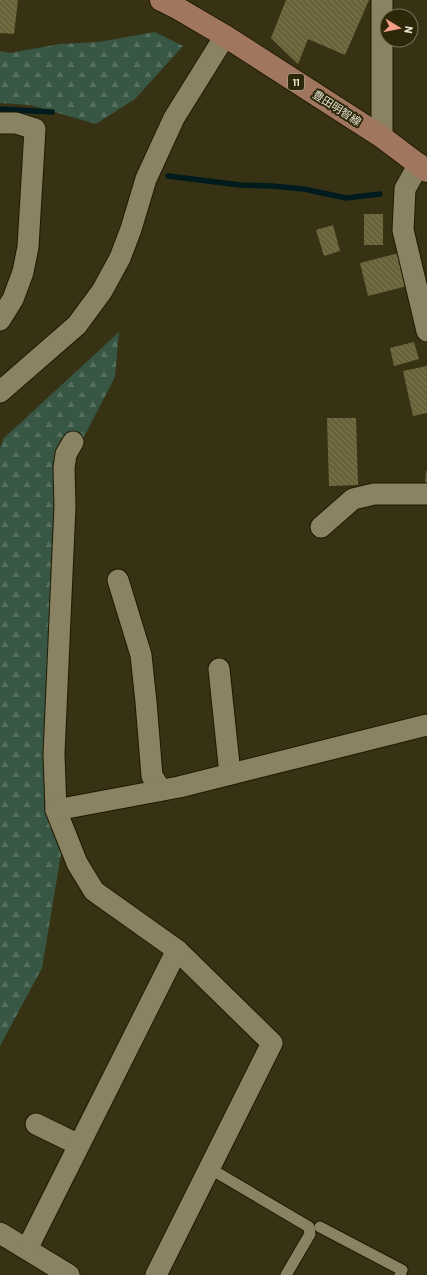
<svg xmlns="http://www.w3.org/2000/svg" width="427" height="1275" viewBox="0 0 427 1275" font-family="Barlow,'Noto Sans JP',sans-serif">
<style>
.forest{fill:url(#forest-firs)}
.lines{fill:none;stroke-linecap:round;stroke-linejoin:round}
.stream{stroke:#001b1e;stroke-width:5.5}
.building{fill:url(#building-back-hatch)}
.service-casing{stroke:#1f1900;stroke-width:13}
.minor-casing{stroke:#1f1900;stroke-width:23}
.primary-casing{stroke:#1f1900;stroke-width:24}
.service{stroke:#898263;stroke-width:11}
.minor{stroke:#898263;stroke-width:21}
.primary{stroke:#a0765e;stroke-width:22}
.labels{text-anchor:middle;stroke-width:4;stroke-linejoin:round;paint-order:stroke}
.shield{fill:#2d280a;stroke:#b0ac97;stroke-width:1}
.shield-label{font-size:10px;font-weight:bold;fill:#e8e5d4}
.street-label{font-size:11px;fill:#e8e5d4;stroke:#2d280a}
</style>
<defs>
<pattern id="forest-firs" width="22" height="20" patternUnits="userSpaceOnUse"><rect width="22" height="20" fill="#385644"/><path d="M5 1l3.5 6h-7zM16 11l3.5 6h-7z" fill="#556e5e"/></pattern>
<pattern id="building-back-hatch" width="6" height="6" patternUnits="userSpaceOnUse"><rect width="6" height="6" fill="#6a6239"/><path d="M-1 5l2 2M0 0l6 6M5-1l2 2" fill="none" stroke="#7f7855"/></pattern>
</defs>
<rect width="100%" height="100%" fill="#383215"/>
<g class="forest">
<polygon points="155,32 183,46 135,99 96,124 30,105 0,103 0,51 10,53 60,44 99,42"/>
<polygon points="119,332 115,377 62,479 50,731 61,854 42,968 0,1046 0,448 3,439"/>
</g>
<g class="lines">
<g class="stream">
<polyline points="0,109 52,112"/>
<polyline points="168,176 240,185 272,186 304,189 346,198 380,194"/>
</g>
</g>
<g class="building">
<polygon points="0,0 18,0 14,34 0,33"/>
<polygon points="286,0 369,0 345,55 308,39 298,64 271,38"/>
<rect x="364" y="214" width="19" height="31"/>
<polygon points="333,225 340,251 324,256 316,230"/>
<polygon points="403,252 411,285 368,296 360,263"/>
<polygon points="414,342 419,359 394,366 390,348"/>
<polygon points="427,366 427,413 413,416 403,371"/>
<polygon points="327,418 356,418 358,485 329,486"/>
<polygon points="426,471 427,471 427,484 425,484"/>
</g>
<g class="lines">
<defs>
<g id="service">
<polyline points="209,1168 309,1227 310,1234 286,1275"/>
<polyline points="320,1227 402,1270 400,1275"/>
</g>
<g id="minor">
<polyline points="382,0 382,137"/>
<polyline points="0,123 16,123 35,129 28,247 23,272 13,299 0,320"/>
<polyline points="419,164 405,189 403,230 427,331"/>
<polyline points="0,392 77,325 102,291 120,258 131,229 146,179 174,118 225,36"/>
<polyline points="73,442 66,454 64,468 65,506 54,754 56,810 77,863 94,891 177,950 272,1043 156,1275"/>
<polyline points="321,527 353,499 374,494 427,494"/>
<polyline points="118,580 141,655 146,702 152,776 161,790"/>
<polyline points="219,669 230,774"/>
<polyline points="56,810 179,787 427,725"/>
<polyline points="36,1124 79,1145"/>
<polyline points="0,1233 69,1275"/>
<polyline points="27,1249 177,950"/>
</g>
<polyline id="primary" points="161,0 179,9 225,36 382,137 427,171"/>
</defs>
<use href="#service" class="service-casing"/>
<use href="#minor" class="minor-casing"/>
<use href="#primary" class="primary-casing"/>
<use href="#service" class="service"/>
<use href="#minor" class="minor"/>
<use href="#primary" class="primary"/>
</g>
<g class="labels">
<rect class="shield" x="288" y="74" width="16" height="16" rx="3"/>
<g class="shield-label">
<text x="296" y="86">11</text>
</g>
<g class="street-label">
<text transform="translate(337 108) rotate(33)" y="4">豊田明智線</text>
</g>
</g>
<g transform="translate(399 28) rotate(100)"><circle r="19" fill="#2d280a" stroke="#78745b"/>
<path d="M0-3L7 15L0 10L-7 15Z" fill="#f49e89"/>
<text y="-6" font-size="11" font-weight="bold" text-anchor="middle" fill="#e8e5d4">N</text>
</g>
</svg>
